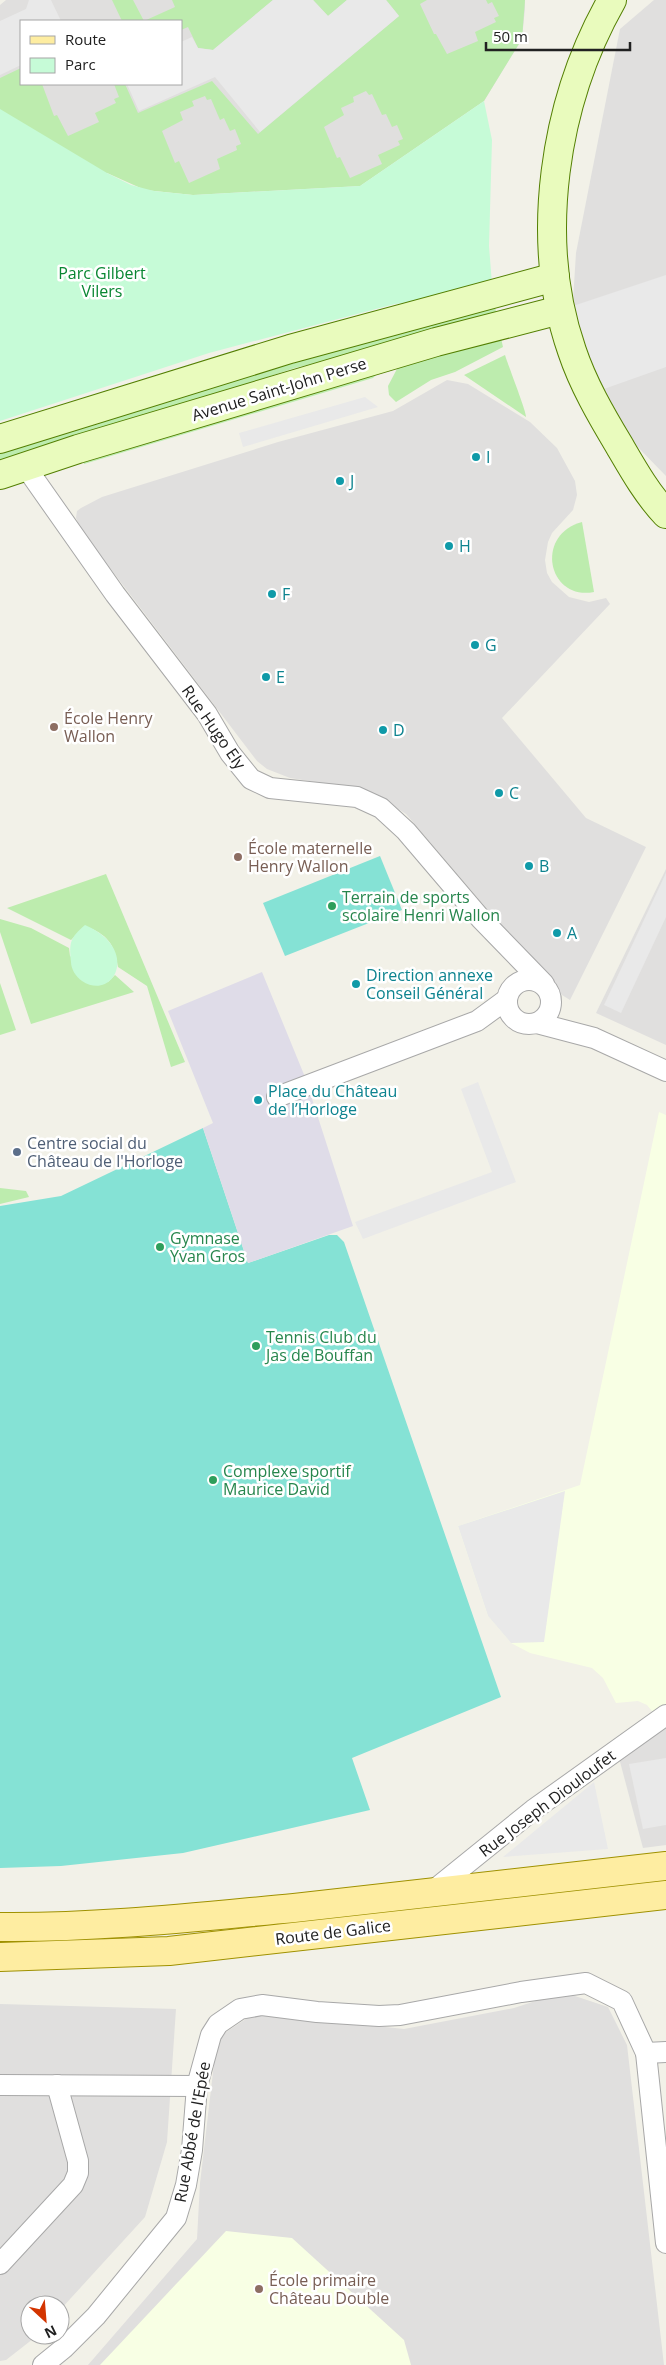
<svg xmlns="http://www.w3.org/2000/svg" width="666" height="2365" viewBox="0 0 666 2365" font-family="'Open Sans',sans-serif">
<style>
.residential{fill:#e0dfde;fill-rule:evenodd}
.education{fill:#f8ffe4}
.grass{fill:#bdecae;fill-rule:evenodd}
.park{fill:#c6fbd7}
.pitch{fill:#85e2d5}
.parking{fill:#e9e9e9}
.plaza{fill:#dfdce8}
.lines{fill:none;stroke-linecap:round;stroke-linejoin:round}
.street-casing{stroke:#a8a8a8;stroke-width:22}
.secondary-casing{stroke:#537f02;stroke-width:30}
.primary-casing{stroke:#9f9100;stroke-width:30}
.street{stroke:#fff;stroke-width:20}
.secondary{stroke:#e9fbbd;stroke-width:28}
.primary{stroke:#feeda1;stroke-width:28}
.culture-dot{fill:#0f9aa8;stroke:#fff;stroke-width:2}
.education-dot{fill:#8d6e63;stroke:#fff;stroke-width:2}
.leisure-dot{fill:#2e9e5b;stroke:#fff;stroke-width:2}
.service-dot{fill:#5c6f8a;stroke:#fff;stroke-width:2}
.labels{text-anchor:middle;stroke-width:5;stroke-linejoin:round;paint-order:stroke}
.park-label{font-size:16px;fill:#098632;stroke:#fff}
.street-label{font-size:16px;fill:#212121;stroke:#fff}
.culture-label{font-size:16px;fill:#0d838f;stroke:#fff;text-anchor:start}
.education-label{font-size:16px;fill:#785e54;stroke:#fff;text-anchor:start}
.leisure-label{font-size:16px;fill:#27864d;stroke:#fff;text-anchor:start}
.service-label{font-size:16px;fill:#4e5e75;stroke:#fff;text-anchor:start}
</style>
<rect width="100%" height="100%" fill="#f2f1e8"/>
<g class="residential">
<path d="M6,0H525V8L522,39L484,101L360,186L193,195L0,108V5ZM21,21H181V84H21Z"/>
<polygon points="654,0 666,0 666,476 630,439 606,400 573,301 576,253 620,29"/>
<polygon points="447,380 468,384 530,422 557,448 575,481 577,495 573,510 552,533 548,542 545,560 547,573 552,582 569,597 589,602 606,598 610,604 502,718 586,818 646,847 570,1000 562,995 546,978 406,814 386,801 353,788 290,778 267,769 257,761 81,530 76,518 77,511 81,508 102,497 278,442 393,411"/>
<polygon points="666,869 666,1045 596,1013"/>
<polygon points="666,1724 666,1845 643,1848 619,1758"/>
<polygon points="563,1992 608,2007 627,2045 664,2365 88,2365 197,2239 200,2183 217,2038 255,2013 404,2029 514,2008"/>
<polygon points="0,2004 176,2009 167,2142 145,2217 60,2310 60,2305 30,2305 30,2335 38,2335 6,2360 0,2361"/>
</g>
<g class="education">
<polygon points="659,1112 666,1115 666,1704 657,1711 652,1711 647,1705 638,1701 616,1703 603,1678 592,1668 530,1653 511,1643 488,1616 458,1526 580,1485"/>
<polygon points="226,2231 292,2238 404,2340 411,2365 100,2365"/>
</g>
<g class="grass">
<polygon points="112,0 133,0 144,21 175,7 172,0 273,0 213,50 198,48 188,27 181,30 181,21 122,21"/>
<polygon points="313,0 347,0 328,16"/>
<path d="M386,0H427L420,4L434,34H436L447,54L478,41L475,32L496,22L494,18L499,16L492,2L488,4L486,0H525L522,39L484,101L360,186L193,195L145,190L107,173L0,182V78L21,68V84H42L54,116L57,115L68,136L99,122L95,113L116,103L114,99L119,97L114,84H125L138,113L212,81L258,134L399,16ZM366,91L369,95L372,94L382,115L386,114L392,127L397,125L403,139L398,141L400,145L378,155L382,164L350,178L340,157L337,158L324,127L344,115L341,108L354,102L353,97ZM205,96L207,100L211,99L220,120L224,118L230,131L235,129L241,144L236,146L237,150L217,159L220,169L189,183L179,161L175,163L162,131L183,120L180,112L194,106L192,101Z"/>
<polygon points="494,300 497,318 295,368 0,465 0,446"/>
<polygon points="500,334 503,347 455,372 431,380 396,402 389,395 388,386 398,367"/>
<path d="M505,355C508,365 527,413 526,417L464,375Z"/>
<polygon points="379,372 373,378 84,464 81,457"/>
<path d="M582,522L594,592C548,601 534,535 582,522Z"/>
<path d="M106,874L185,1062L171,1067L147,986L118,967C114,943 108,935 85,926L71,940L7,908Z"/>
<polygon points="0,919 31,928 69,948 70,956 108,982 115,975 134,992 31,1024 0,932"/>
<polygon points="0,983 16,1030 0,1035"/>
<polygon points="0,1188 26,1191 29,1197 0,1204"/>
</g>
<g class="park">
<polygon points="484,101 492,140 489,246 492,284 442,298 395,304 209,353 0,421 0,109 107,173 131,185 154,191 193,195 360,186"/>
<path d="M85,925C141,949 114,1002 82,981C76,977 71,969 71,962C69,942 70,938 85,925Z"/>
</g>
<g class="pitch">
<polygon points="380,856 402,910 285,956 263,903"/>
<polygon points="203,1128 248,1263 329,1235 337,1235 344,1242 501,1697 352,1758 370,1810 183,1853 61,1866 0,1868 0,1206 61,1196"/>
</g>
<g class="parking">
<polygon points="29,0 51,0 61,21 21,21 21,65 0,75 0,21 26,9"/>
<polygon points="273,0 313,0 328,16 347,0 386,0 399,16 260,132 215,77 139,111 127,84 181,84 181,42 192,37 198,48 213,50"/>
<polygon points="666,275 666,367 601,390 573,306"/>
<polygon points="365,397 378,407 243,447 239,433"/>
<polygon points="666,873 666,917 621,1013 604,1005"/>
<polygon points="478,1082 516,1182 363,1239 355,1222 492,1172 461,1089"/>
<polygon points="565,1491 544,1642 511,1643 488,1616 458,1526"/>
<polygon points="666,1758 666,1825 643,1829 629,1764"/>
<polygon points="594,1782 608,1849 503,1857"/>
</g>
<polygon class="plaza" points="262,972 305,1077 353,1226 248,1263 203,1128 213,1123 168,1011"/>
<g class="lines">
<defs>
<g id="street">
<polyline points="25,466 115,594 207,714 230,753 251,779 270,788 357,797 381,808 406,831 481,919 544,984"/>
<circle cx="529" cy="1002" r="22"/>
<polyline points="537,1023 594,1038 666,1071"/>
<polyline points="277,1097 477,1021 507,999"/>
<polyline points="429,1894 533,1810 666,1715"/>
<polyline points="646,2053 666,2052"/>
<polyline points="0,2085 197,2086"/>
<polyline points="0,2264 73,2185 78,2173 78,2161 57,2085"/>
<polyline points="43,2365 64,2348 96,2316 176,2218 186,2185 192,2150 197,2086 211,2035 218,2024 240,2009 262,2005 317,2012 379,2016 400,2015 521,1992 586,1983 622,2001 646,2053 666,2243"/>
</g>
<g id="secondary">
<path d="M612,0C554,102 533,239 572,351C583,384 601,415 619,445C633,469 647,494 666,514"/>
<polyline points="0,439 290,349 555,277"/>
<polyline points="0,475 78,449 436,342 560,310"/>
</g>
<g id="primary">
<path d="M0,1927C99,1928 196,1917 294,1908C418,1895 542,1881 666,1866"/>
<polyline points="0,1957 169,1951 666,1895"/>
</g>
</defs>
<use href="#street" class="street-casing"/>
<use href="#secondary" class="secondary-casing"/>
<use href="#primary" class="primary-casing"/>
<use href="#street" class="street"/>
<use href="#secondary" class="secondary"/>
<use href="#primary" class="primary"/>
</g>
<g class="culture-dot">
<circle cx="476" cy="457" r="5"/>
<circle cx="340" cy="481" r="5"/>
<circle cx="449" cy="546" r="5"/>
<circle cx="272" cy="594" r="5"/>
<circle cx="475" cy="645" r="5"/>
<circle cx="266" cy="677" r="5"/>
<circle cx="383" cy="730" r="5"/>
<circle cx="499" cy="793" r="5"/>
<circle cx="529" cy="866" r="5"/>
<circle cx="557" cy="933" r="5"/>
<circle cx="356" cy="984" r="5"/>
<circle cx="258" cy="1100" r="5"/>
</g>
<g class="education-dot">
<circle cx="54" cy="727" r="5"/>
<circle cx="238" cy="857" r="5"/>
<circle cx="259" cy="2289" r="5"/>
</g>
<g class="leisure-dot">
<circle cx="332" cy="906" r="5"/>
<circle cx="160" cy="1247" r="5"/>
<circle cx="256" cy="1346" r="5"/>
<circle cx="213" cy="1480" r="5"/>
</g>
<circle class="service-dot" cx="17" cy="1152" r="5"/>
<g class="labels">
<g class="park-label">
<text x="102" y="279">Parc Gilbert<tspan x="102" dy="18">Vilers</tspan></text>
</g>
<g class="street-label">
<text transform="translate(279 389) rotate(-17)" y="6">Avenue Saint-John Perse</text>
<text transform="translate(214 727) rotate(55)" y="6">Rue Hugo Ely</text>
<text transform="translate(547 1803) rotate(-37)" y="6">Rue Joseph Diouloufet</text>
<text transform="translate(333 1932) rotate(-7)" y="6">Route de Galice</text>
<text transform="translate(192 2132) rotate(-80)" y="6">Rue Abbé de l'Epée</text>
</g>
<g class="culture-label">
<text x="486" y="463">I</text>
<text x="350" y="487">J</text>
<text x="459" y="552">H</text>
<text x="282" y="600">F</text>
<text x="485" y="651">G</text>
<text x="276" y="683">E</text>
<text x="393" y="736">D</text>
<text x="509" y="799">C</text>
<text x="539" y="872">B</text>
<text x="567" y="939">A</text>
<text x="366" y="981">Direction annexe<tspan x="366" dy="18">Conseil Général</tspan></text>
<text x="268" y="1097">Place du Château<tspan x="268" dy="18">de l’Horloge</tspan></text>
</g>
<g class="education-label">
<text x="64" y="724">École Henry<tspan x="64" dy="18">Wallon</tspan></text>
<text x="248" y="854">École maternelle<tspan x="248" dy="18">Henry Wallon</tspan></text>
<text x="269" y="2286">École primaire<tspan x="269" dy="18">Château Double</tspan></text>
</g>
<g class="leisure-label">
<text x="342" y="903">Terrain de sports<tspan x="342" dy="18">scolaire Henri Wallon</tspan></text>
<text x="170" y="1244">Gymnase<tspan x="170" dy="18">Yvan Gros</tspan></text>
<text x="266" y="1343">Tennis Club du<tspan x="266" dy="18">Jas de Bouffan</tspan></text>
<text x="223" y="1477">Complexe sportif<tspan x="223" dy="18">Maurice David</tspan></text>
</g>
<g class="service-label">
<text x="27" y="1149">Centre social du<tspan x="27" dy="18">Château de l'Horloge</tspan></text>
</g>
</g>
<rect x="20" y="20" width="162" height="65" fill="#ffffff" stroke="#a6a6a6"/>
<rect x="30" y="36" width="25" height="8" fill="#feeda1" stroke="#a6a6a6"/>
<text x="65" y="45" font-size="15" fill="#212121">Route</text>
<rect x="30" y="58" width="25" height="15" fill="#c6fbd7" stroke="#a6a6a6"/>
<text x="65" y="70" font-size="15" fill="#212121">Parc</text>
<g transform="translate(45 2320) rotate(154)"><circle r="24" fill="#ffffff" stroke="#a6a6a6"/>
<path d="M0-4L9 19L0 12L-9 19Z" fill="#d33400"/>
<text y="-8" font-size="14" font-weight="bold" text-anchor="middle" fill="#212121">N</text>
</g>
<path d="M486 42v8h144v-8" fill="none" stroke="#212121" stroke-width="2.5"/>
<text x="493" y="42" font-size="15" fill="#212121" stroke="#ffffff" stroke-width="4" paint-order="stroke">50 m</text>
</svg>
